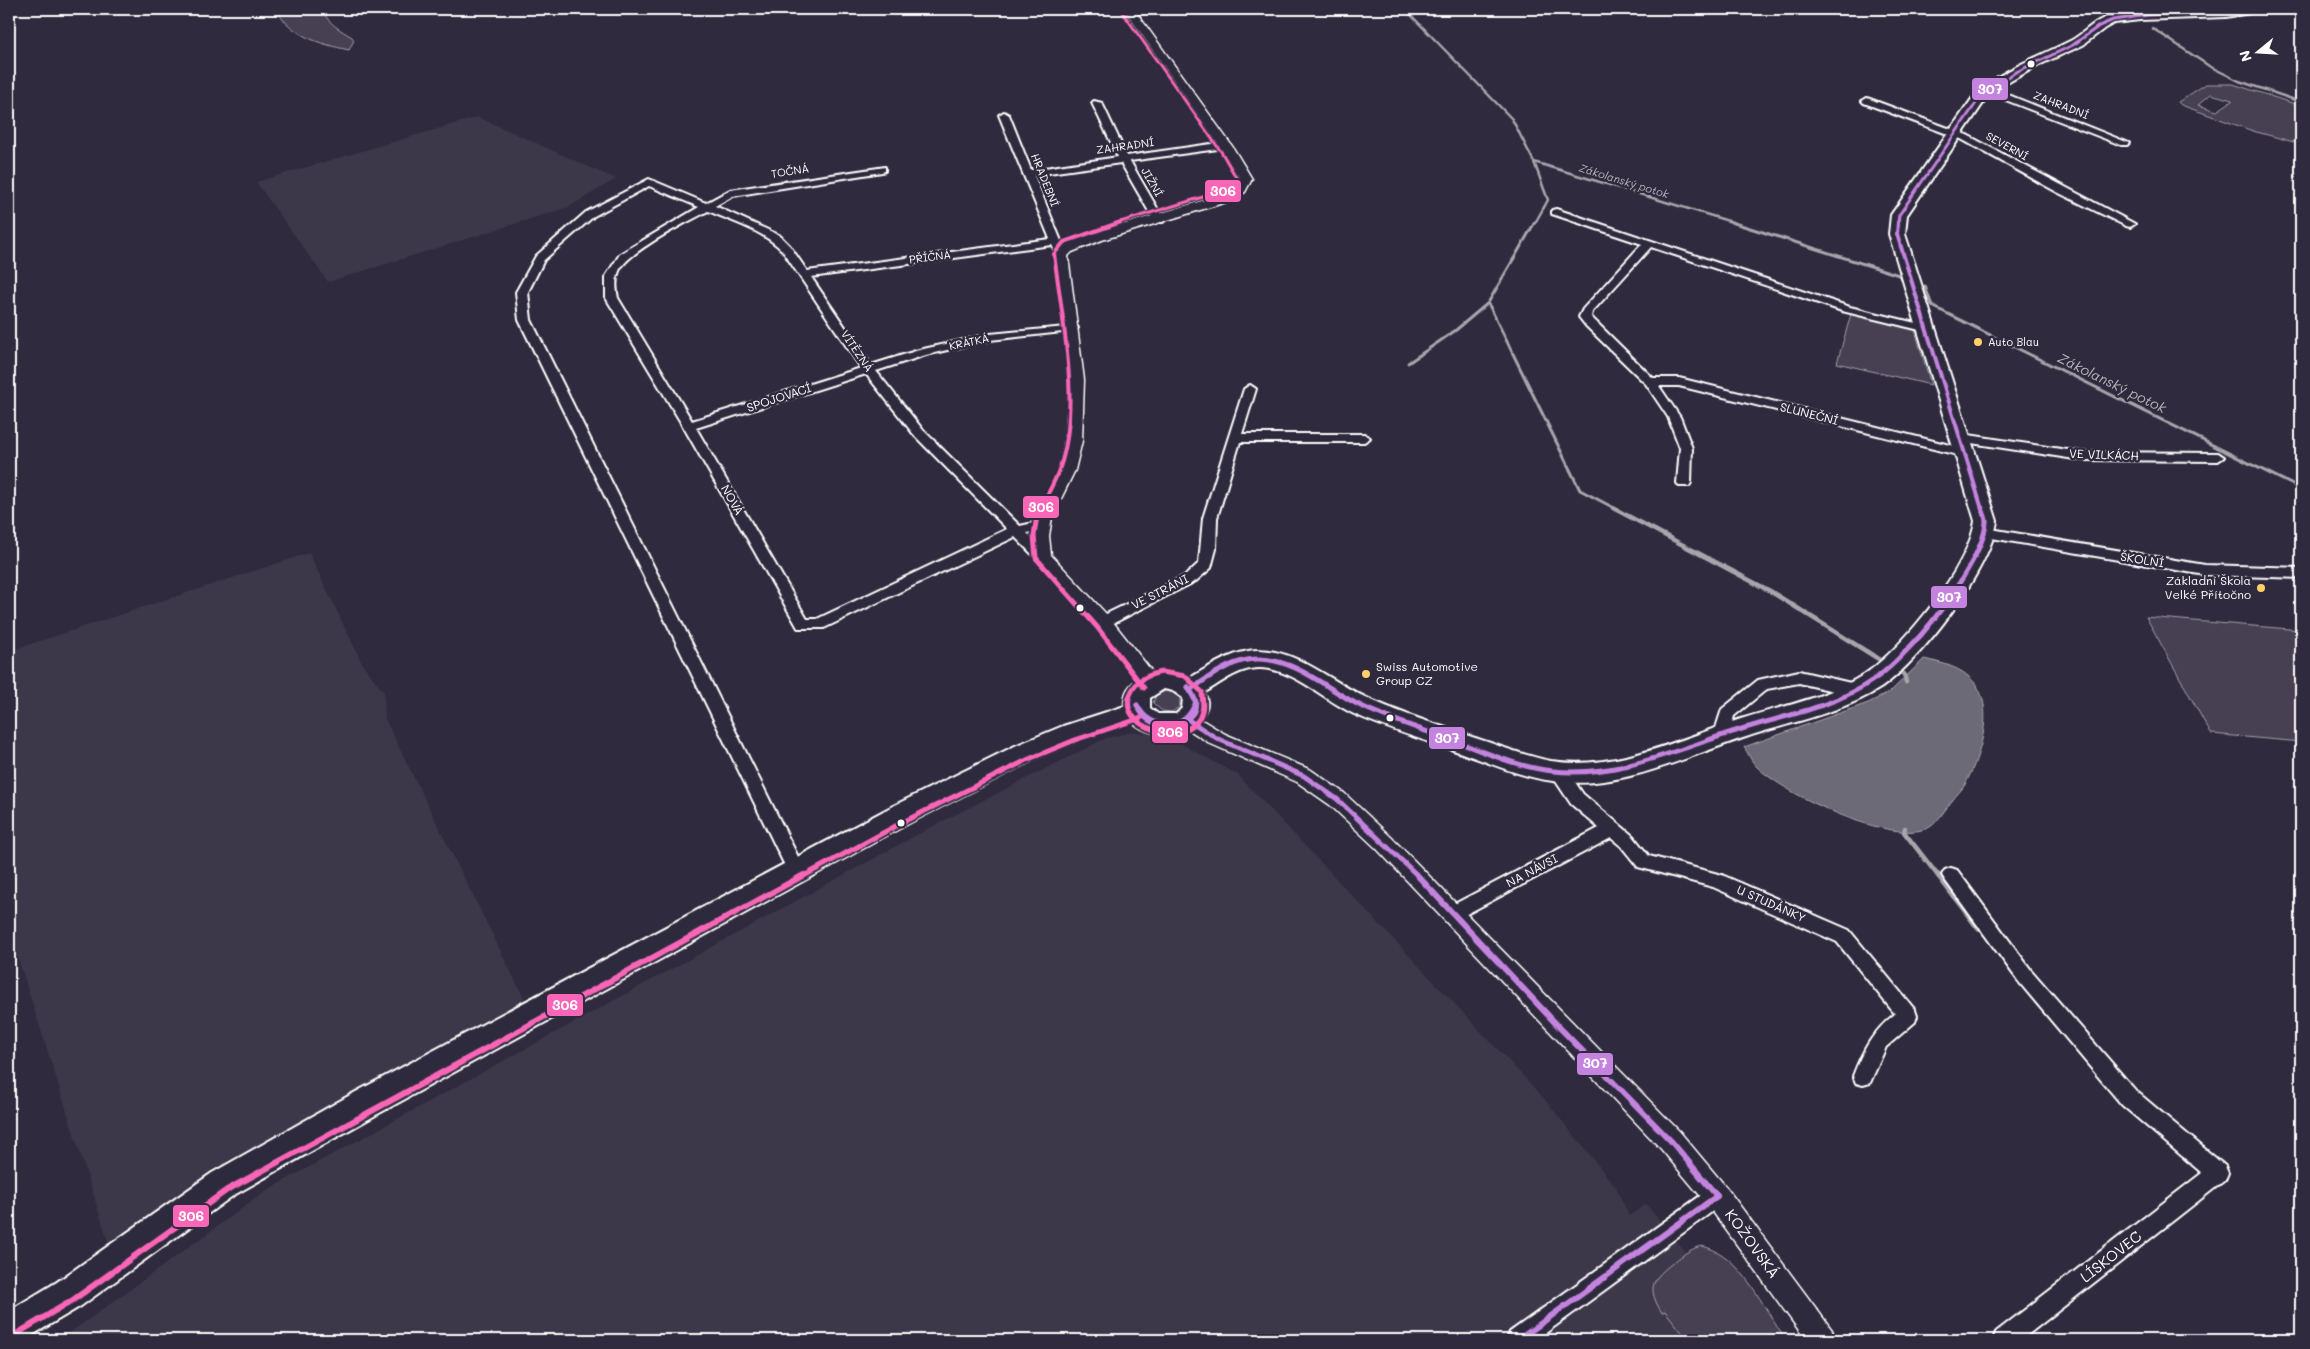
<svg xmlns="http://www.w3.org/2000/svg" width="2310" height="1349" viewBox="0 0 2310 1349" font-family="Mali,sans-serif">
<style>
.built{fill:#3c3749}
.green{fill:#464152;stroke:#a2a0a8;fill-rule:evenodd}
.water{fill:#6d6a77;stroke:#a7a6ad}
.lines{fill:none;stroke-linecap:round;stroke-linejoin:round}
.stream-far3{stroke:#a7a6ad;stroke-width:2.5}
.stream-far2{stroke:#a7a6ad;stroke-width:3}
.stream-far1{stroke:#a7a6ad;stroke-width:4.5}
.stream{stroke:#a7a6ad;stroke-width:5.5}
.minor-casing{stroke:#fff;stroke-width:4}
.tertiary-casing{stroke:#fff;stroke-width:3}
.primary-casing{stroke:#fff;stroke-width:4}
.minor{fill:#2f2a3d;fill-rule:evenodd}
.tertiary{fill:#2f2a3d;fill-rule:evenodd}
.primary{fill:#2f2a3d;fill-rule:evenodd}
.bus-1-far3-casing{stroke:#2f2a3d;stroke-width:5.5}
.bus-1-far2-casing{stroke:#2f2a3d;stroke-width:7}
.bus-1-far1-casing{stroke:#2f2a3d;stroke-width:9}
.bus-1-casing{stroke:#2f2a3d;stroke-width:10}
.bus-2-far3-casing{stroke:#2f2a3d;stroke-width:5.5}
.bus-2-far2-casing{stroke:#2f2a3d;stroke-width:7}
.bus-2-far1-casing{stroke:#2f2a3d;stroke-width:9}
.bus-2-casing{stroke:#2f2a3d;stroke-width:10}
.bus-1-far3{stroke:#c483df;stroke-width:3}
.bus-1-far2{stroke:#c483df;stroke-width:4}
.bus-1-far1{stroke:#c483df;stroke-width:5}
.bus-1{stroke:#c483df;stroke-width:6}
.bus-2-far3{stroke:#fa66b7;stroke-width:3}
.bus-2-far2{stroke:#fa66b7;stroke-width:4}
.bus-2-far1{stroke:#fa66b7;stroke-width:5}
.bus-2{stroke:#fa66b7;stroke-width:6}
.bus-dot{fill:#fff;stroke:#2f2a3d;stroke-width:2}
.poi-dot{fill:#ffd166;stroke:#2f2a3d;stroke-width:2}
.labels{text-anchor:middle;stroke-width:5;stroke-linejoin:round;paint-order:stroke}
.far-street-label{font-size:11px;fill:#fff;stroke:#2f2a3d}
.far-water-label{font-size:11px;font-style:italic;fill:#b6b4bb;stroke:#2f2a3d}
.far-poi-label{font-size:11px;fill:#fff;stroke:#2f2a3d;text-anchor:start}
.street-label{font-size:12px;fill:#fff;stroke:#2f2a3d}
.poi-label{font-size:12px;fill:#fff;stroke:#2f2a3d;text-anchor:end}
.water-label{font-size:14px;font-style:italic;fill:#b6b4bb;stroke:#2f2a3d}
.near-street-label{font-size:15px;fill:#fff;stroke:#2f2a3d}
.line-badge{stroke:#2f2a3d;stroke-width:2}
.badge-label{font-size:14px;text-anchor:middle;font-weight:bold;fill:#fff}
</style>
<rect width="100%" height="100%" fill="#2f2a3d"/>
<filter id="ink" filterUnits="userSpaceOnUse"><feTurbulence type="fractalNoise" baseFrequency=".02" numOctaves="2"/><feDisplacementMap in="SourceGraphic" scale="10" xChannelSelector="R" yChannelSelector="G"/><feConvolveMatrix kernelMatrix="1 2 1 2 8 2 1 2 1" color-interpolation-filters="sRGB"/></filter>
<g filter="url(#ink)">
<g class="built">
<polygon points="478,117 616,179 569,207 328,282 256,182"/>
<polygon points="309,553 363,665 384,692 385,719 526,1002 211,1170 110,1247 9,930 9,651"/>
<polygon points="1133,732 1167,736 1238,775 1542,1096 1616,1187 1629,1216 1646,1204 1686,1252 1701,1246 1713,1249 1729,1259 1737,1266 1786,1340 60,1340 269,1189 935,825 1106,738"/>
</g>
<g class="green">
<path d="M275,9H323C325,22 342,31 352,37L354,40L349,50C317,43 294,37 275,9Z"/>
<path d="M2206,84H2233L2301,106V144L2253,131L2181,105L2178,102ZM2211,94L2232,100V101L2217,111L2198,105Z"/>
<polygon points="1851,314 1915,330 1931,385 1837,363"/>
<polygon points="2146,617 2301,630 2301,742 2211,734"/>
<polygon points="1166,691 1172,692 1180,698 1180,706 1172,712 1162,711 1153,703 1156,695"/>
<path d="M1701,1246C1742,1253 1763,1309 1786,1340H1688L1665,1311L1662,1313C1646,1287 1652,1279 1674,1262C1683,1255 1690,1249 1701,1246Z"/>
</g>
<path class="water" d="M1924,659C1942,663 1962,667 1974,682C1996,708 1980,756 1966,783C1963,789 1956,795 1952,801C1946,808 1938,822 1930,827C1893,847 1784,794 1756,766C1751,761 1748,753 1744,747L1868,703L1890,692Z"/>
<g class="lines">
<g class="stream-far3">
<polyline points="1405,9 1512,119 1534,162 1735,223"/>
<polyline points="2093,9 2109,16"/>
<polyline points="2152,28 2209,66 2239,81 2301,102"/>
<polyline points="1534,162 1548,200 1535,223"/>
</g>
<g class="stream-far2">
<polyline points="1535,222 1488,303 1580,490 1616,509"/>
<polyline points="1731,222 1902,276"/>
<polyline points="1925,286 1932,306 2301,489"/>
<polyline points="1408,363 1456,330 1488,303"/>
</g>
<g class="stream-far1">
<polyline points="1613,508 1770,591 1885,663"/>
<polyline points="1896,669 1904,674 1906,682"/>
<polyline points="1905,828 1904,832 1939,877"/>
</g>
<polyline class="stream" points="1938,875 1979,929"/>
<defs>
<g id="minor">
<polygon points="1985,88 1991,88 2129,143 2127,145 2121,145 1985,92"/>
<polygon points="1867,98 1967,135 2135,224 2130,227 2126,226 2057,192 1961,139 1864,103 1862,101"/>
<path d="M1094,101L1102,103L1127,156L1225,142L1230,145L1225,148L1130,161L1164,220L1163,222H1155L1121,163L1034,175L1061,241L1064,249L1063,251H1055L1052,245L811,277L871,365L919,350L990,334L1076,326L1078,328L1072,331L990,340L926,355L876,371L923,430L1020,526L1042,521L1047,523L1049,526L1047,529L1027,533L1048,554L1050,557L1048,560H1038L1015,537L824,628H798L683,426L606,298V276L620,254L699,207L649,186L594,216L544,260L528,292L531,320L805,871L802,876L796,878L790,876L519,320L516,292L536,256L586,212L649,179L706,203L730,190L885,167V171L882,172L733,196L715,206L779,235L790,246L807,271L1050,239L999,115L1004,112L1009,115L1031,170L1118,157L1092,103ZM708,211C734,222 762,230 782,250L861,368L692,421L618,298C616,289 615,280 619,271C628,251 686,223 708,211ZM866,374L915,436L1007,529L817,619H807L696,428Z"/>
<polygon points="1556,209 1850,307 1932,327 1934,329 1928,332 1842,311 1651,247 1592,312 1591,317 1653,378 1679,378 1966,449 1972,453 1966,457 1679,386 1659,386 1680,417 1692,448 1691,483 1689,486 1679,486 1677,483 1680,448 1668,417 1646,384 1586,326 1579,317 1583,309 1642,244 1552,214 1552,210"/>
<polygon points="1250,385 1256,389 1242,434 1364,434 1370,438 1364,442 1240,442 1217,518 1216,549 1211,568 1196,581 1108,626 1098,626 1096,622 1098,618 1186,575 1199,563 1203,518 1244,389"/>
<polygon points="1962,434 2081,452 2218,453 2224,457 2218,461 2081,460 1958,441 1956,438"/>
<polygon points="1985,528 2205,565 2301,568 2301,578 2205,575 1980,536 1978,533 1980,530"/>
<polygon points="1799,671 1855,684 1860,686 1863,690 1860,694 1855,696 1799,683 1767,689 1734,716 1728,738 1722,740 1716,738 1714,734 1722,709 1758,680"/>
<path d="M1559,766L1565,767L1583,794L1633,836L1649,856L1722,875L1849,930L1915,1010L1917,1016L1915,1022L1886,1047L1870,1083L1863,1085L1856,1083L1853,1076C1863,1050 1873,1031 1895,1014L1837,942L1713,887L1638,867L1621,846L1611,838L1459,918L1453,921L1447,918L1444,913L1447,908L1599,828L1571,804L1553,777L1551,772L1553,767Z"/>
<polygon points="1951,868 1957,870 2031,970 2136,1091 2225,1166 2228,1173 2225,1180 2021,1340 1993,1340 1996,1332 2202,1173 2122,1105 2019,982 1945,880 1942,875 1945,870"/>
<polygon points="1717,1186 1724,1189 1727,1196 1724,1203 1536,1340 1507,1340 1510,1332 1710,1189"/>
</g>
<g id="tertiary">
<path d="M1124,9H1134L1232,146L1252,179L1245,192L1233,200L1102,240L1072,252L1068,256L1084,380L1082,441L1075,470L1052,517L1049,536L1051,555L1109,617L1157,678L1159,683L1157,688L1150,690L1143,688L1097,627L1037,561C1019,531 1053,493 1060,464C1077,395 1063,325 1054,255L1062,246L1092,234L1225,194L1236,187L1240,179L1222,149Z"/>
<polygon points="1187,711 1225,734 1311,770 1344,793 1391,837 1680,1132 1726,1187 1832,1330 1836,1340 1806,1340 1708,1205 1662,1150 1377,849 1330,805 1297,782 1211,744 1180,724 1177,719 1180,714"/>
</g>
<path id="primary" d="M2228,9H2257L2256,12L2226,17L2140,20L2114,23L2105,28L2083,45L2041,64L2000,87L1986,99L1907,215L1905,234L1997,521C1991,569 1921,660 1882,687C1842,713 1791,722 1746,737C1684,757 1620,791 1553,781C1521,777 1490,763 1459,752C1424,740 1388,729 1354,714C1324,700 1293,668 1259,668C1239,668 1220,683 1204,693C1208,699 1208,705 1205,711C1194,738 1154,741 1133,722L1081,740L1035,759L909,823L374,1116L234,1195L81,1306L24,1340H9V1311L57,1282L212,1173L352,1094L891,807L1017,745L1063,726L1125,706C1121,673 1168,667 1190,678C1210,666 1233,651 1257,650C1298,650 1330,681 1365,697C1399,713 1436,724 1472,737C1498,745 1524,756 1551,761C1617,771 1680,739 1741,719C1782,706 1828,698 1865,674C1903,648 1969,567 1975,521L1889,234L1891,215L1976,93C2005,68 2039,57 2072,40C2086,32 2095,19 2111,16C2149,9 2189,13 2228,9ZM1164,689L1173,691L1183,698L1182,708L1176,714H1158L1150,708V698Z"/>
</defs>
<use href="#minor" class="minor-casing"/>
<use href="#tertiary" class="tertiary-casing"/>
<use href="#primary" class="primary-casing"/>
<use href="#minor" class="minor"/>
<use href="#tertiary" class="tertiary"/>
<use href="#primary" class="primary"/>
<defs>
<polyline id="bus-1-far3" points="1898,223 1899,215 1981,96 2014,73 2073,45 2099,26 2113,20 2148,15 2251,9"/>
<polyline id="bus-1-far2" points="1898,222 1897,234 1982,509"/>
<g id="bus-1-far1">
<path d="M1191,689C1211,676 1234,658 1259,659C1298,660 1328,690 1361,706C1391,720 1423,730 1454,741C1486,752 1519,768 1553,771C1621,778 1682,747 1745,728C1788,715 1836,706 1873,680C1891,668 1906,651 1921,635C1940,613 1986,551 1986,521C1986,517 1983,512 1982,508"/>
<path d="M1137,705C1144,719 1155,724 1170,726"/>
<path d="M1137,705C1143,719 1155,726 1170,726"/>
<polyline points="1187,719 1218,739 1304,776 1337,799 1419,877"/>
<path d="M1170,726C1193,720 1204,708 1188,687"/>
<path d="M1170,726C1184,722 1191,715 1196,702L1188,687"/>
</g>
<g id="bus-1">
<polyline points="1417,875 1560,1028 1671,1141 1717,1196"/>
<polyline points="1518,1340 1717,1196"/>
</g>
<polyline id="bus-2-far3" points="1117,223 1226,190 1235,184 1237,179 1222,153 1123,13"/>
<path id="bus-2-far2" d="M1040,509C1047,495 1055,482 1060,467C1081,407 1062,317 1054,254L1064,242L1121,222"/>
<g id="bus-2-far1">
<polyline points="1041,508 1037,515 1034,536 1036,558 1097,627 1144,688"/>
<path d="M1162,672L1185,676L1202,692C1202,698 1204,706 1202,711C1192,752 1108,728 1133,689C1140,678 1150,674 1162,672Z"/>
<polyline points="802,877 903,822 1029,759 1075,740 1141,718"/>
</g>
<polyline id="bus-2" points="13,1336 73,1300 227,1190 804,875"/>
</defs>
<use href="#bus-1-far3" class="bus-1-far3-casing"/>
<use href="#bus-1-far2" class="bus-1-far2-casing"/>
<use href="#bus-1-far1" class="bus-1-far1-casing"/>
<use href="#bus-1" class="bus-1-casing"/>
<use href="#bus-2-far3" class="bus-2-far3-casing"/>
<use href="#bus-2-far2" class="bus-2-far2-casing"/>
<use href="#bus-2-far1" class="bus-2-far1-casing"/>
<use href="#bus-2" class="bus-2-casing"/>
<use href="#bus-1-far3" class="bus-1-far3"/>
<use href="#bus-1-far2" class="bus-1-far2"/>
<use href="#bus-1-far1" class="bus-1-far1"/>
<use href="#bus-1" class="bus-1"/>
<use href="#bus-2-far3" class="bus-2-far3"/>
<use href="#bus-2-far2" class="bus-2-far2"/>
<use href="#bus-2-far1" class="bus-2-far1"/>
<use href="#bus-2" class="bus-2"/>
</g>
</g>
<g class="bus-dot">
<circle cx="2031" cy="64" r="4.5"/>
<circle cx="1080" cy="608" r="4.5"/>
<circle cx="1390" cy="718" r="4.5"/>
<circle cx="901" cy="823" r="4.5"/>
</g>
<g class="poi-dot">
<circle cx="1978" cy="342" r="5"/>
<circle cx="2261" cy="588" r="5"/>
<circle cx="1366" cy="674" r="5"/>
</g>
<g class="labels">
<g class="far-street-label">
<text transform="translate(2061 105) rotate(21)" y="4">ZAHRADNÍ</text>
<text transform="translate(1125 146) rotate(-8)" y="4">ZAHRADNÍ</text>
<text transform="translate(2007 146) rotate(29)" y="4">SEVERNÍ</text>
<text transform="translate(790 171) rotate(-9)" y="4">TOČNÁ</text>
<text transform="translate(1045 180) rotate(68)" y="4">HRADEBNÍ</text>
<text transform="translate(1152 182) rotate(60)" y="4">JIŽNÍ</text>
<text transform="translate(930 257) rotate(-7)" y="4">PŘÍČNÁ</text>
<text transform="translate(969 342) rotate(-12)" y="4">KRÁTKÁ</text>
<text transform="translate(857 351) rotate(56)" y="4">VÍTĚZNÁ</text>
</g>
<g class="far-water-label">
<text transform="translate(1624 181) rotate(17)" y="4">Zákolanský potok</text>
</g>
<g class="far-poi-label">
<text x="1988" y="346">Auto Blau</text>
</g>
<g class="street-label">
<text transform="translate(779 398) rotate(-18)" y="4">SPOJOVACÍ</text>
<text transform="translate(1809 414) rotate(14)" y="4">SLUNEČNÍ</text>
<text transform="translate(2104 455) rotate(2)" y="4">VE VILKÁCH</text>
<text transform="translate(732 500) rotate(60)" y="4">NOVÁ</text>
<text transform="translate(2142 560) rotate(9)" y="4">ŠKOLNÍ</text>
<text transform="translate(1160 592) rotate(-27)" y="4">VE STRÁNI</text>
<text transform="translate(1532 871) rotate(-28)" y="4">NA NÁVSI</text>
<text transform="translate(1771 904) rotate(24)" y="4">U STUDÁNKY</text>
</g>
<g class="poi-label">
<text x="2251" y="585">Základní Škola<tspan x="2251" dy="14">Velké Přítočno</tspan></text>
<text x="1376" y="671" text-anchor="start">Swiss Automotive<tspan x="1376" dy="14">Group CZ</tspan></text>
</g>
<g class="water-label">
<text transform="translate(2112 383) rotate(26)" y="5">Zákolanský potok</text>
</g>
<g class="near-street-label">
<text transform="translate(1752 1244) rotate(54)" y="5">KOŽOVSKÁ</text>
<text transform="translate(2111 1257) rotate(-38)" y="5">LÍSKOVEC</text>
</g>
</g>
<g class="line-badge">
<rect x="1971" y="77" width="38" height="24" rx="5" fill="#c483df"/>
<rect x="1204" y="179" width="38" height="24" rx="5" fill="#fa66b7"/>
<rect x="1022" y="495" width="38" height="24" rx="5" fill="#fa66b7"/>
<rect x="1930" y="585" width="38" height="24" rx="5" fill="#c483df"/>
<rect x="1151" y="720" width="38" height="24" rx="5" fill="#fa66b7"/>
<rect x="1428" y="726" width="38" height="24" rx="5" fill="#c483df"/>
<rect x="546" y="993" width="38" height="24" rx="5" fill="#fa66b7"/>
<rect x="1576" y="1052" width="38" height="24" rx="5" fill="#c483df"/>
<rect x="172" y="1204" width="38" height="24" rx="5" fill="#fa66b7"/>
</g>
<g class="badge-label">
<text x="1990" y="94">307</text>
<text x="1223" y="196">306</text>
<text x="1041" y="512">306</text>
<text x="1949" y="602">307</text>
<text x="1170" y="737">306</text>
<text x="1447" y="743">307</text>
<text x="565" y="1010">306</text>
<text x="1595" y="1068">307</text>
<text x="191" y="1221">306</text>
</g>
<rect width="2310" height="1349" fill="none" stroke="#2f2a3d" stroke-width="30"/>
<rect x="15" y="15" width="2280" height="1319" fill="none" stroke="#fff" stroke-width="2" filter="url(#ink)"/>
<g transform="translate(2258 52) rotate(252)" stroke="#2f2a3d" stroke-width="4" paint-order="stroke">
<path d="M0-4L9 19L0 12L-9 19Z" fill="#ffffff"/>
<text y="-8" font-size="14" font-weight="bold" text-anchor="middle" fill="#ffffff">N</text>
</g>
</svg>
